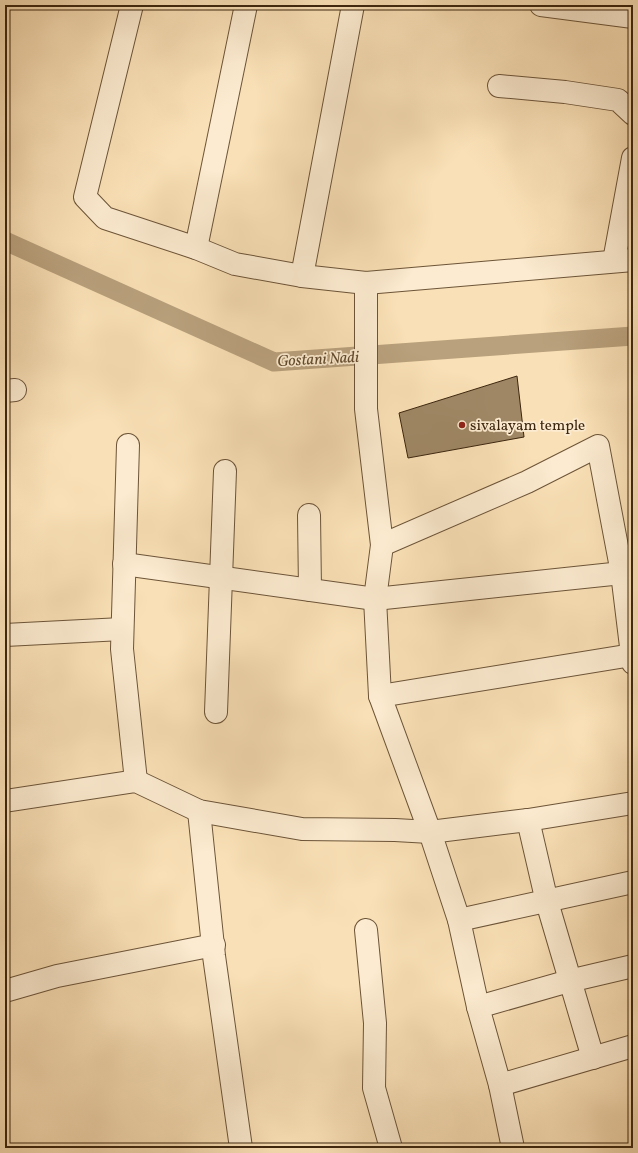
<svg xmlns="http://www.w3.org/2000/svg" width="638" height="1153" viewBox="0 0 638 1153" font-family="Vollkorn,serif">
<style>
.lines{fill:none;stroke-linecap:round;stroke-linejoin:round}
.canal{stroke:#b9a17d;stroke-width:19}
.building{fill:#9f8765;stroke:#3c260e}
.minor-casing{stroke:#6c5438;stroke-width:24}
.minor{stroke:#fcebd0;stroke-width:22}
.poi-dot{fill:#8f2418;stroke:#fcebd0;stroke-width:1.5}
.labels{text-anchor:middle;stroke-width:3.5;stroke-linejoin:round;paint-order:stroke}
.poi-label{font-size:15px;fill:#3c260e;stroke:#fcebd0;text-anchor:start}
.water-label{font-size:16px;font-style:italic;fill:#624b2f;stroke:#fcebd0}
</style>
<rect width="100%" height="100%" fill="#fae0b6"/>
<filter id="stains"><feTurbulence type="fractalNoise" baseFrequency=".005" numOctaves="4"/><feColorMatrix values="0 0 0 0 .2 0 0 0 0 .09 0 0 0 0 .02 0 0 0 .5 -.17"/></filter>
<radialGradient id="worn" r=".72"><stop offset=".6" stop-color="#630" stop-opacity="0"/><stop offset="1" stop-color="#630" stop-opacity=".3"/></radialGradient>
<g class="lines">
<polyline class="canal" points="5,241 274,362 633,336"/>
</g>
<polygon class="building" points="517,376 524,437 408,458 399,413"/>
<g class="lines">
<defs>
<g id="minor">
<polyline points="132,5 85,197 105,218 196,248 235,264 302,276 366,283 633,260"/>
<polyline points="541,5 633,17"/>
<polyline points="499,86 565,92 618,100 633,114"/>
<polyline points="196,248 246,5"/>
<polyline points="614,261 633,158"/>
<polyline points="302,276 353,5"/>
<polyline points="366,283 366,409 382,545 375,599 380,696 430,832 459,920 478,1007 500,1085 513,1148"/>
<polyline points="5,391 15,390"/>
<polyline points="128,445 122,649 136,781"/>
<polyline points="309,515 310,590"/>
<polyline points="382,545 527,482 598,446 622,573 633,663"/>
<polyline points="124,564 375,599 622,573"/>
<polyline points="5,635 122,629"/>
<polyline points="380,696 632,655"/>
<polyline points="216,712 225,471"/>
<polyline points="5,801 136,781 199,811 302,829 395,830 430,832 528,820 633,803"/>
<polyline points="199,811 214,956 241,1148"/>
<polyline points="528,820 547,902 593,1058"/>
<polyline points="459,920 633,882"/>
<polyline points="366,930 375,1023 374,1088 391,1148"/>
<polyline points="5,991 57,976 214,945"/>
<polyline points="478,1007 569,981 633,966"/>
<polyline points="500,1085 633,1046"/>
</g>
</defs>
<use href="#minor" class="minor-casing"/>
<use href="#minor" class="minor"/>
</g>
<circle class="poi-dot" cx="462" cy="425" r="4"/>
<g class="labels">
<g class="poi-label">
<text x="470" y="430">sivalayam temple</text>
</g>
<g class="water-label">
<text transform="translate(318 358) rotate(-3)" y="6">Gostani Nadi</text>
</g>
</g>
<rect width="638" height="1153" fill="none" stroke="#fae0b6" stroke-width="20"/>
<rect x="6" y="6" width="626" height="1141" fill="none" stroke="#3c260e" stroke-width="2"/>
<rect x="10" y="10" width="618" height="1133" fill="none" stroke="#3c260e"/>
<rect width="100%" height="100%" filter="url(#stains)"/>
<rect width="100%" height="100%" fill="url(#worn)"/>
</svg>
